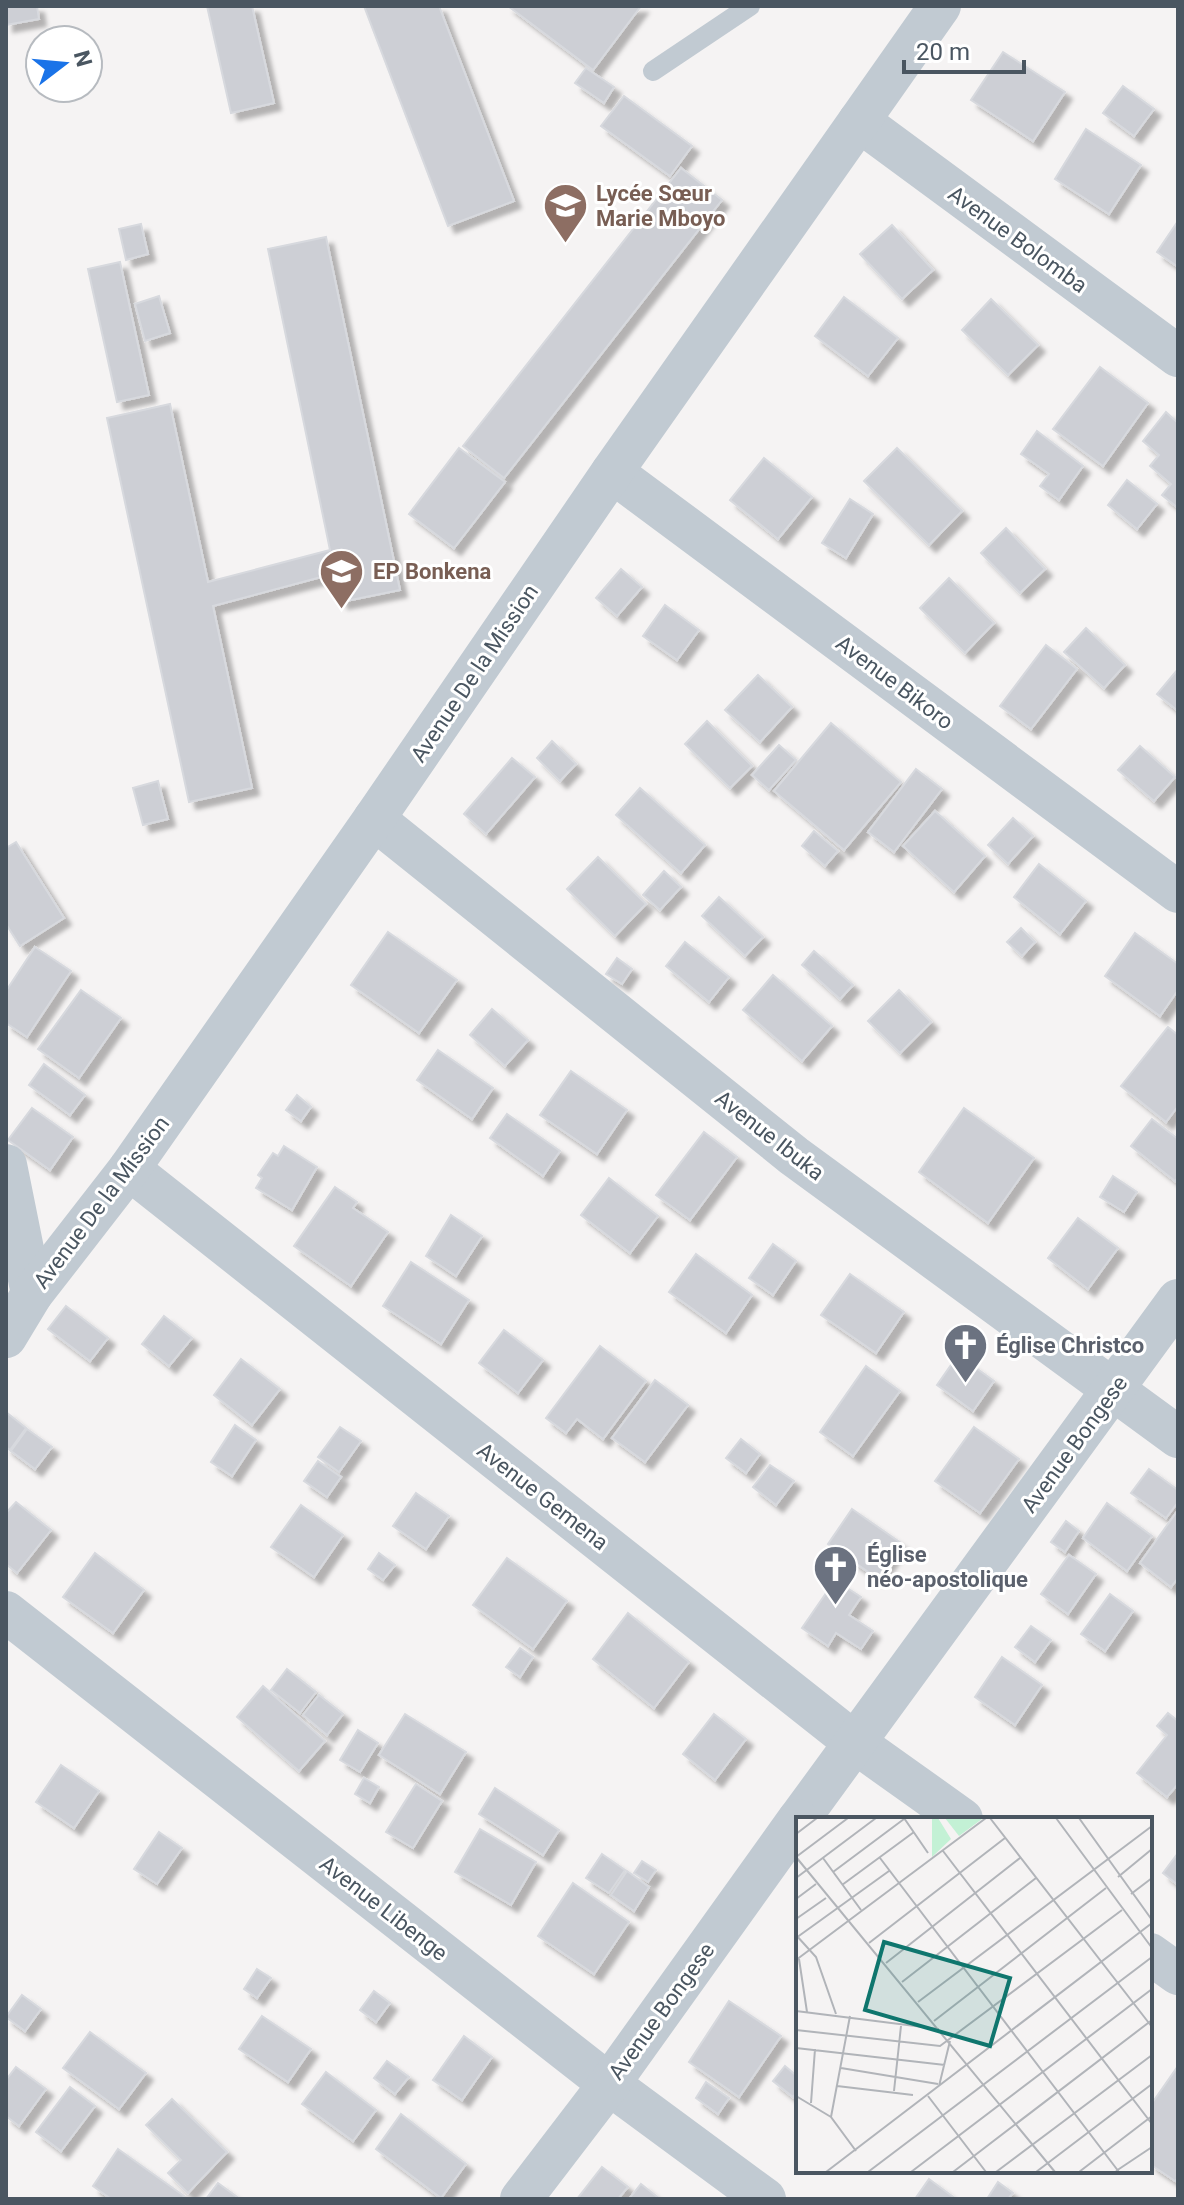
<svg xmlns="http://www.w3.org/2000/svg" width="1184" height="2205" viewBox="0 0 1184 2205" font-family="Roboto,sans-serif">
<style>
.building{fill:#cdcfd5;stroke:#d7d9de;stroke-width:2;filter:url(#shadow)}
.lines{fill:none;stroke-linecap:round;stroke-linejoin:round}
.lane{stroke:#c1cad2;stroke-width:20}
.street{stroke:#c1cad2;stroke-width:42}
.labels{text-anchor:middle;stroke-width:6;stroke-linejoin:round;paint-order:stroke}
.education-label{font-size:22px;font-weight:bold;fill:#785e54;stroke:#fff;text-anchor:start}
.street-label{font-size:22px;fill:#4a5661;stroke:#fff}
.worship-label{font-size:22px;font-weight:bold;fill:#5b616d;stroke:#fff;text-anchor:start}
.inset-road{fill:none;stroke:#b1b4b9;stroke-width:2}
.view{fill:#0f766e;fill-opacity:0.15;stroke:#0f766e;stroke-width:4}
.inset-edge{fill:none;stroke:#4a5661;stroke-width:4}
</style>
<defs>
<filter id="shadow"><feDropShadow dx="7" dy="7" stdDeviation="2" flood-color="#0004"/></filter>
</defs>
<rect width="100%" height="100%" fill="#f5f3f3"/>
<g class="building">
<polygon points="6,6 37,6 39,19 6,25"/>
<polygon points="207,6 252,6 274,103 231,113"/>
<polygon points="364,6 439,6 514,201 448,226"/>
<polygon points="508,6 641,6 593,70"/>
<polygon points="1003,52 1065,92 1033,141 971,100"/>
<polygon points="586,68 614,87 604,103 575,83"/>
<polygon points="1123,86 1154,109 1134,136 1103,113"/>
<polygon points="624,96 692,146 670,176 601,126"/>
<polygon points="1086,129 1141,165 1109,214 1055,179"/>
<polygon points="681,168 722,200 504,478 463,446"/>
<polygon points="1178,221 1178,267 1157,252"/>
<polygon points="141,224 148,254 126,260 119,229"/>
<polygon points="892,225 933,270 902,299 860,254"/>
<polygon points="326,237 400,590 341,602 336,573 213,606 252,788 189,802 107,418 170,404 208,582 330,550 268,249"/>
<polygon points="120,262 149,395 117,402 88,269"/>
<polygon points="159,296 170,333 145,341 135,304"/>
<polygon points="844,297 898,338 868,376 815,336"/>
<polygon points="991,299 1038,345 1008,375 962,330"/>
<polygon points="1100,367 1148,403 1103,466 1053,429"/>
<polygon points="1166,412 1178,423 1178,508 1162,495 1171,484 1150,466 1159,455 1143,441"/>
<polygon points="1037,431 1083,466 1059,500 1040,486 1049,474 1021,454"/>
<polygon points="459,448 505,482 454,548 409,514"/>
<polygon points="897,448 962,511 929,545 864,481"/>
<polygon points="764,458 812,497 778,539 730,500"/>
<polygon points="1127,480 1157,504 1137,529 1108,505"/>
<polygon points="850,499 873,514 846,558 822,543"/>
<polygon points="1006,528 1045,569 1020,593 981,553"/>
<polygon points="621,569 642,587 617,616 596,598"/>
<polygon points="949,578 994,623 965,653 920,608"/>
<polygon points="665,605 699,630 677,660 643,636"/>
<polygon points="1086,628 1125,665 1104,688 1064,652"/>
<polygon points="1046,645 1077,669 1031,729 1000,706"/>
<polygon points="1178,669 1178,711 1157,694"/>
<polygon points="758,675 792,707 760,742 725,710"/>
<polygon points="707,721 752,766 730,788 685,744"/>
<polygon points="831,723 901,782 844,850 774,791"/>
<polygon points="552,741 576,764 560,781 537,758"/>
<polygon points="779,745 796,760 769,790 752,775"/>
<polygon points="1140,746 1175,777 1154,801 1118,770"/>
<polygon points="512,758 535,777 486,834 464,814"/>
<polygon points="916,769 942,789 894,852 868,832"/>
<polygon points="158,781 168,819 143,825 133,788"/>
<polygon points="640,788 705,845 681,873 616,815"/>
<polygon points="935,811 985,856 954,892 903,846"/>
<polygon points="1013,818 1033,836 1008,864 988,845"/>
<polygon points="814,831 838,851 825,866 802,846"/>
<polygon points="16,842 64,918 20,946 6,924 6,848"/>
<polygon points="598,857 646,904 615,936 567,889"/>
<polygon points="1039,864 1086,901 1060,934 1014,897"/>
<polygon points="664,871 681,887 660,910 643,895"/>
<polygon points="719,897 763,937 745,956 702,916"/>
<polygon points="1021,928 1035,942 1022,956 1007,942"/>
<polygon points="388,932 457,980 419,1033 351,985"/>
<polygon points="1135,933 1178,964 1178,990 1160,1016 1105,976"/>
<polygon points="685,942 729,977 709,1002 666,966"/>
<polygon points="35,947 71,971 27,1037 6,1023 6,991"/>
<polygon points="814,951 853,985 840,999 802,965"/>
<polygon points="617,958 632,969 622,984 606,974"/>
<polygon points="773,975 832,1026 802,1061 743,1010"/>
<polygon points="81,990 121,1018 79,1078 38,1049"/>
<polygon points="899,990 931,1022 900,1053 868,1021"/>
<polygon points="492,1009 528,1040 505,1066 470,1035"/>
<polygon points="1168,1027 1178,1035 1178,1106 1166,1122 1121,1086"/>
<polygon points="438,1050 493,1088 472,1119 417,1080"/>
<polygon points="44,1064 85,1095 70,1115 29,1085"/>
<polygon points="571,1071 627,1110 597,1154 540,1115"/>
<polygon points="297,1095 311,1107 301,1121 286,1110"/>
<polygon points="32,1108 73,1137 50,1170 8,1140"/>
<polygon points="964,1108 1034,1158 988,1223 919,1172"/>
<polygon points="507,1114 560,1151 543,1176 490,1138"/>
<polygon points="1152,1119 1178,1139 1178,1177 1175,1181 1131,1146"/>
<polygon points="704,1132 737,1157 690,1220 656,1195"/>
<polygon points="284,1146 317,1167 292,1210 256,1188 262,1178 258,1175 273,1153 278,1156"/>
<polygon points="1113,1176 1137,1192 1124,1212 1100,1197"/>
<polygon points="609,1178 658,1216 630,1253 581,1215"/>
<polygon points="335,1187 357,1202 353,1208 388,1232 351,1286 294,1246"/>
<polygon points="451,1215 482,1236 456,1276 426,1256"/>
<polygon points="1078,1218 1118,1248 1088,1289 1048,1258"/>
<polygon points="773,1244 796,1261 773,1295 749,1278"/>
<polygon points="696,1254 752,1295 726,1333 669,1292"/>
<polygon points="411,1262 469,1300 441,1344 383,1306"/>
<polygon points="850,1274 904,1312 876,1353 821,1315"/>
<polygon points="66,1306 108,1338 90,1361 48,1329"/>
<polygon points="164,1316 192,1338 169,1366 142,1344"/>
<polygon points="504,1330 543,1360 518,1393 479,1363"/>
<polygon points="600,1346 646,1381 603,1439 577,1419 566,1433 546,1418"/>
<polygon points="958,1355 994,1381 973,1411 937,1385"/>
<polygon points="241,1359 280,1389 252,1425 214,1395"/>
<polygon points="866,1366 900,1391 853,1456 820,1432"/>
<polygon points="655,1380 688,1405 645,1462 612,1438"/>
<polygon points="6,1412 26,1428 10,1450 6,1447"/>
<polygon points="235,1425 256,1440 232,1476 211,1462"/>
<polygon points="340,1427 361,1441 339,1472 318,1457"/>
<polygon points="974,1427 1019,1459 980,1513 935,1481"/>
<polygon points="27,1429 52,1447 35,1469 11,1451"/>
<polygon points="741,1439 760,1454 746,1473 726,1458"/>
<polygon points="318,1461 341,1477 327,1497 304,1481"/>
<polygon points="770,1465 794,1481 776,1505 753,1487"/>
<polygon points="1149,1469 1178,1490 1178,1502 1166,1518 1131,1493"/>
<polygon points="416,1493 449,1516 426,1549 393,1526"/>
<polygon points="16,1502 51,1530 17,1573 6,1564 6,1513"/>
<polygon points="1107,1503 1152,1536 1127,1571 1083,1538"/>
<polygon points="301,1505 343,1535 314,1577 271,1547"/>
<polygon points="852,1509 901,1543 877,1578 828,1544"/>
<polygon points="1178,1510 1178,1578 1171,1587 1140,1563"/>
<polygon points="1066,1521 1079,1531 1065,1552 1051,1542"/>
<polygon points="95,1553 144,1590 113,1633 63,1597"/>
<polygon points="379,1553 395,1565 383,1580 368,1569"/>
<polygon points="1069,1555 1096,1574 1068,1614 1041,1594"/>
<polygon points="507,1558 567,1601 533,1649 473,1605"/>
<polygon points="835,1580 861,1597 849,1615 873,1631 861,1649 836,1633 828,1646 802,1628"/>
<polygon points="1110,1594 1133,1611 1105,1651 1081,1634"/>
<polygon points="628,1613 689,1662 654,1708 593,1659"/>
<polygon points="1031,1626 1051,1640 1035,1662 1015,1647"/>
<polygon points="520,1648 533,1657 520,1677 506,1667"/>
<polygon points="1002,1657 1042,1685 1015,1725 975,1697"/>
<polygon points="287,1669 316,1692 300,1713 271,1690"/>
<polygon points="263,1686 325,1741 299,1771 237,1717"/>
<polygon points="319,1695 343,1714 327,1735 303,1715"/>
<polygon points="1168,1713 1178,1721 1178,1784 1167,1797 1137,1773 1167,1735 1157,1726"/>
<polygon points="405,1714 466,1752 440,1794 379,1755"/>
<polygon points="714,1714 746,1739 715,1780 683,1754"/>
<polygon points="358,1730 378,1743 360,1772 340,1760"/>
<polygon points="61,1765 99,1791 74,1828 36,1802"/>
<polygon points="364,1778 379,1787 370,1803 355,1794"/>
<polygon points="416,1784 442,1801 413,1848 386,1832"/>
<polygon points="495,1788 559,1830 543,1855 479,1814"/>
<polygon points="480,1829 536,1862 511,1905 455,1872"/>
<polygon points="159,1832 182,1848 157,1884 134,1869"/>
<polygon points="1178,1853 1178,1885 1163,1873"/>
<polygon points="602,1854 625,1870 609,1893 586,1878"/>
<polygon points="642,1861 656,1870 648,1882 634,1873"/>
<polygon points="627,1871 649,1887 634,1911 611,1895"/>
<polygon points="573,1883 629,1922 594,1974 538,1936"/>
<polygon points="257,1969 271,1978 257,1998 244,1989"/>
<polygon points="374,1991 390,2003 376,2022 360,2010"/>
<polygon points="22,1995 41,2009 25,2031 6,2017"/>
<polygon points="729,2001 781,2036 739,2097 689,2062"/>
<polygon points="262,2016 311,2049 288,2082 239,2049"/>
<polygon points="90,2032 146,2073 119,2109 63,2068"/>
<polygon points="464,2036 492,2057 462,2100 433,2080"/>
<polygon points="387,2061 409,2077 395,2094 374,2078"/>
<polygon points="785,2066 798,2077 798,2091 793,2097 773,2081"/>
<polygon points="1178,2066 1178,2178 1175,2181 1150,2164 1150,2106"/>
<polygon points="16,2067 46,2089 19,2126 6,2116 6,2080"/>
<polygon points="326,2072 376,2110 353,2141 302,2104"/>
<polygon points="706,2082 729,2098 718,2114 696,2098"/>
<polygon points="70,2087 95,2106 61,2151 36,2132"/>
<polygon points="172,2099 227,2152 188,2193 168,2173 181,2160 146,2125"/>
<polygon points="401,2114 466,2164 441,2198 376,2149"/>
<polygon points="118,2149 184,2196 182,2199 111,2199 93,2186"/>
<polygon points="602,2167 628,2187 618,2199 577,2199"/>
<polygon points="929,2179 956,2199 915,2199"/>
<polygon points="998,2182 1013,2193 1008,2199 987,2199"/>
<polygon points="218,2183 240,2199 206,2199"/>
<polygon points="641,2184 660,2199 629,2199"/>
</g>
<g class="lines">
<polyline class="lane" points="653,71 750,6"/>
<g class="street">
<polyline points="859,121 1178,356"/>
<polyline points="612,472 1178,892"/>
<polyline points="374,819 794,1156 1178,1437"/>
<polyline points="6,1165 32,1294"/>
<polyline points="129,1169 854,1742 962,1819"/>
<polyline points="6,1337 32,1294 129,1169 374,819 612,472 940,6"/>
<polyline points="6,1612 609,2084 765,2199"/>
<polyline points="799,1819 1178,1300"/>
<polyline points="1150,1954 1178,1974"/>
<polyline points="521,2199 609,2084 798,1820"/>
</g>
</g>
<defs>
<symbol id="school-pin" viewBox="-11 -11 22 30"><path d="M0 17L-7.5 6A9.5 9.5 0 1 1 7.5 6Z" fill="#8d6e63" stroke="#fff"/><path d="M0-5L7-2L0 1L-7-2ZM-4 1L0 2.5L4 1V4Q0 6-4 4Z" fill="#fff"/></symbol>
<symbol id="church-pin" viewBox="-11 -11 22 30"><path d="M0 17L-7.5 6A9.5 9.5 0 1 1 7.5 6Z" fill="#6b7280" stroke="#fff"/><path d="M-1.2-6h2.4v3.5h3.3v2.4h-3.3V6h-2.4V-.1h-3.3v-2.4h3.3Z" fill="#fff"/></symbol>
</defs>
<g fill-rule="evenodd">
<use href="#school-pin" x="540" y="180" width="51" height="69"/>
<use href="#school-pin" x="316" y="546" width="51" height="69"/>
<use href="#church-pin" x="940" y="1320" width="51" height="69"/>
<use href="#church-pin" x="810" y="1542" width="51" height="69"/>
</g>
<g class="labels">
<g class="education-label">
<text x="596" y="201">Lycée Sœur<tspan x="596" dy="25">Marie Mboyo</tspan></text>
<text x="373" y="579">EP Bonkena</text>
</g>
<g class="street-label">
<text transform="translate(1018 239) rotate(36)" y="8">Avenue Bolomba</text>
<text transform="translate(474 673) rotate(-56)" y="8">Avenue De la Mission</text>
<text transform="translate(895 682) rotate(37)" y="8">Avenue Bikoro</text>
<text transform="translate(770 1135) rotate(38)" y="8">Avenue Ibuka</text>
<text transform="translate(101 1202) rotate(-53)" y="8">Avenue De la Mission</text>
<text transform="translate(1074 1444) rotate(-54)" y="8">Avenue Bongese</text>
<text transform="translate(543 1496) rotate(38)" y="8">Avenue Gemena</text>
<text transform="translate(384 1908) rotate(38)" y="8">Avenue Libenge</text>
<text transform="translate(661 2011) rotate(-54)" y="8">Avenue Bongese</text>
</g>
<g class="worship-label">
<text x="996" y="1353">Église Christco</text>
<text x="867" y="1562">Église<tspan x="867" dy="25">néo-apostolique</tspan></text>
</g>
</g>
<g transform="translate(796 1817)">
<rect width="356" height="356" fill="#f5f3f3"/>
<path d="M136,1H142L155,22L136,40ZM149,1H180L186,2L163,19Z" fill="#c3f1d5"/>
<path class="inset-road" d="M108,1L132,36M194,1L356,210M260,1L356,131M283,1L356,103M0,17L21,1M147,34L356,307M0,40L259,355M0,40L52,1M27,41L65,93M84,41L323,355M37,55L108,2M322,60L356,32M0,61L80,1M46,68L118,15M335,77L356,61M0,82L20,67M0,102L30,81M0,118L20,140L40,197M0,121L93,54M73,126L209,21M3,142L11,195M0,143L190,1M90,146L224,41M106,165L240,61M122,185L356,9M0,194L143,212M54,199L35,300L60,334M138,204L310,71M0,213L144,229L326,93M0,231L149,248M45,251L142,267M41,269L117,278M143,269L154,224M98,274L105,209M0,279L35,300M132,279L190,355M15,286L19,232M320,354L356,330M30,355L356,106M72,355L356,140M115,355L356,172M157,355L356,203M200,355L356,238M240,355L356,267M283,355L356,299"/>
<path class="view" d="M88,125L214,161L194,229L69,193Z"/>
<rect width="356" height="356" class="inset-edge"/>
</g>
<rect width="1184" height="2205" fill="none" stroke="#4a5661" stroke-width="16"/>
<g transform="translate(64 64) rotate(74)"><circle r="38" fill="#ffffff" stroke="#b7bbc0" stroke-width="2"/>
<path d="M0-6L14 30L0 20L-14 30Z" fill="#1a73e8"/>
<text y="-12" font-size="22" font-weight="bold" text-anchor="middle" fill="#4a5661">N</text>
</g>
<path d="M904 60v12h120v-12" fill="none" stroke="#4a5661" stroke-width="4"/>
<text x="916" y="60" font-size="24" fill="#4a5661" stroke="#ffffff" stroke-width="6" paint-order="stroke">20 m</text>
</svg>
